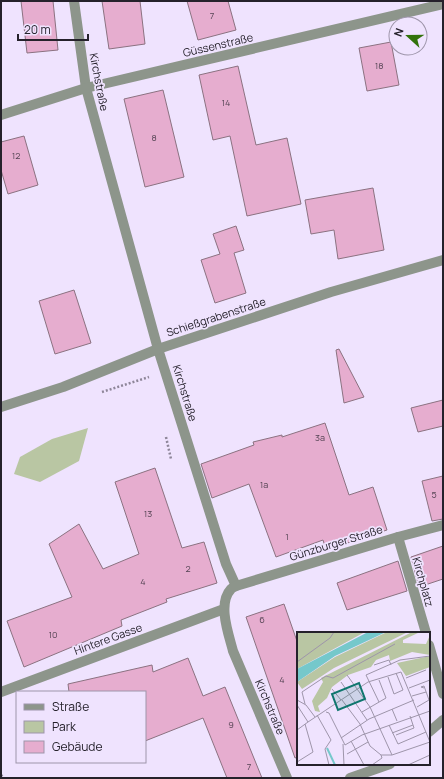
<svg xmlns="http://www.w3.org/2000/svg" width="444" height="779" viewBox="0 0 444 779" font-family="Manrope,sans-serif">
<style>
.green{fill:#b9c6a3}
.building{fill:#e6adcf;stroke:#8b7281}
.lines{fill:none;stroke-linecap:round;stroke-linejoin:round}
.path{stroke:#8e8699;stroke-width:2.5;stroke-dasharray:2 2;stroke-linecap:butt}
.minor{stroke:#8d958b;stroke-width:10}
.labels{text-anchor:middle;stroke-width:3.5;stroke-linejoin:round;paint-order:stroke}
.number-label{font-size:9px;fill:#554454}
.street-label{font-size:11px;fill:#25212b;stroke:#efe3fe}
.inset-river{fill:none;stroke:#75c8cb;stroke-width:2}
.inset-road{fill:none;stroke:#9e95aa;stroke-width:1}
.view{fill:#0f766e;fill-opacity:0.15;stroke:#0f766e;stroke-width:2}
.inset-edge{fill:none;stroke:#25212b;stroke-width:2}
</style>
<rect width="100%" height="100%" fill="#efe3fe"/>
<polygon class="green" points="88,428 79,461 40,482 14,474 20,457 52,439"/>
<g class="building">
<polygon points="21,1 53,1 58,50 27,53"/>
<polygon points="102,1 140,1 145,44 109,49"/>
<polygon points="187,1 228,1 236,30 198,40"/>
<polygon points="391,42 399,85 367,91 359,48"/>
<polygon points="238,66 256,145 287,138 301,204 247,216 230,136 213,140 199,75"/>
<polygon points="163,90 184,177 145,187 124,99"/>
<polygon points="24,136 38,185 8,194 1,170 1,142"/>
<polygon points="373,188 384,250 338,259 334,230 311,234 305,200"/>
<polygon points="236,226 244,250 234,253 246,293 215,303 201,260 220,254 213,234"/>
<polygon points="74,290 91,343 55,354 39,301"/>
<polygon points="339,349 364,397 344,403 336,350"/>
<polygon points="443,400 443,426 418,432 411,408"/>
<polygon points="325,423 349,495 373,487 387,530 326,550 323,540 276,557 249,484 212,498 201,464 254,445 253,442 282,435 282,437"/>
<polygon points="155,468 182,548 204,542 217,583 166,599 167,602 121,620 122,626 24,667 7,621 72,597 49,544 79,524 103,569 139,554 115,482"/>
<polygon points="443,476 443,519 432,521 422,481"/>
<polygon points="443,546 443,579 419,587 411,557"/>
<polygon points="398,561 407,591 347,610 337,583"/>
<polygon points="284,604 298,644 298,757 295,758 246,617"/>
<polygon points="188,658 203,696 225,687 262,778 227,778 203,718 145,741 145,692 69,692 68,684 152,665 153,672"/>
</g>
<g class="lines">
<g class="path">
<polyline points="102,392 149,377"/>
<polyline points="166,437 171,459"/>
<polyline points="1,775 4,778"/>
</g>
<g class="minor">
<polyline points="74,1 86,88 158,349 226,564 236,586"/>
<polyline points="1,115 86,88 443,4"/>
<polyline points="1,407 63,387 158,349 331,292 443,260"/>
<polyline points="398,537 426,633"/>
<polyline points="429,645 443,694"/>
<polyline points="1,692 224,609"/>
<polyline points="429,732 443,720"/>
<path d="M287,778L233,651C229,635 217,604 231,589C232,588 234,587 236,586L398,537L443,525"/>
<polyline points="350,778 390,764"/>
</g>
</g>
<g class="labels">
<g class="number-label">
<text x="212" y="19">7</text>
<text x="379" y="69">18</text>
<text x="226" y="106">14</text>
<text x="154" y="141">8</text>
<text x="16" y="159">12</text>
<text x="320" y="441">3a</text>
<text x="264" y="488">1a</text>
<text x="434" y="498">5</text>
<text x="148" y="517">13</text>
<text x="287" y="540">1</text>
<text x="188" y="572">2</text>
<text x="143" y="585">4</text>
<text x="262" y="623">6</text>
<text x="53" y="638">10</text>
<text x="282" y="683">4</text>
<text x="231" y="728">9</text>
<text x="249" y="770">7</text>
</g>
<g class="street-label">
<text transform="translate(218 45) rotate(-13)" y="4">Güssenstraße</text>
<text transform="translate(99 82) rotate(79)" y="4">Kirchstraße</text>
<text transform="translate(216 317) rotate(-18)" y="4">Schießgrabenstraße</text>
<text transform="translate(185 393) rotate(73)" y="4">Kirchstraße</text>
<text transform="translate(336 543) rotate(-17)" y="4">Günzburger Straße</text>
<text transform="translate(423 582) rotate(74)" y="4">Kirchplatz</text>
<text transform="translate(108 639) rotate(-20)" y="4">Hintere Gasse</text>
<text transform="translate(270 707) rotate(67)" y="4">Kirchstraße</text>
</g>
</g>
<g transform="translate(297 632)">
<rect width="133" height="133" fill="#efe3fe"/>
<path d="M0,0H68L0,37ZM90,0H111L37,36L5,57L0,50L38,25ZM115,0H123L106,8V11L129,12L133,3V23L115,20L93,29L92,23L79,28L74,35L51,43L35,55L30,66L21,74L23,80L18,79L15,69L26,50L24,46ZM133,24V35L109,44L100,31Z" fill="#b9c6a3"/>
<path d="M71,0H89L38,24L0,50V37Z" fill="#75c8cb"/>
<path class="inset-river" d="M30,116L38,133"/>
<path class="inset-road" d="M0,30L33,6L37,0M77,33L92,28L94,33M50,43L73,75L95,123M91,45L97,62L106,58L99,41M109,46L129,38M44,50L70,88M112,56L133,48M35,57L44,68M115,64L129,60M0,68L9,73L18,85M45,68L63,92L73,114L84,123H95L133,110M82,70L69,43L103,28L133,24M8,72L5,60L29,44L36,46L98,12M0,73L11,90L0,98M120,75L132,68L127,54L124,55L127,56M95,77L100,89M29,80L32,81L48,113L65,103L133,79M65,80L89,66L82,48M20,83L34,108L28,117L32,133M11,90L71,50L104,40L133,110M92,93L101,112L129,100M95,101L116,93M99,103L117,96L113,84M44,106L72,87L117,68M54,109L67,133M46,112L47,133M50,122L71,110M0,130L16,120L8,92M75,133L85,126L84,123M111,133L133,123"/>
<path class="view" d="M62,51L68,67L41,78L35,62Z"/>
<rect width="133" height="133" class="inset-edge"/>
</g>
<rect width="444" height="779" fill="none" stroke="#25212b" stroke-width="4"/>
<rect x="16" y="691" width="130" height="72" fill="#efe3fe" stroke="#9e95aa"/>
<rect x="24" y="704" width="20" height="6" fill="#8d958b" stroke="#9e95aa"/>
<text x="52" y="711" font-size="12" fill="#25212b">Straße</text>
<rect x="24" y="721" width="20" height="12" fill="#b9c6a3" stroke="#9e95aa"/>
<text x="52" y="731" font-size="12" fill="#25212b">Park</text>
<rect x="24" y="741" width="20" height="12" fill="#e6adcf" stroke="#9e95aa"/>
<text x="52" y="751" font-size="12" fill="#25212b">Gebäude</text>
<g transform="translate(408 36) rotate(291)"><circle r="19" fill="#efe3fe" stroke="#9e95aa"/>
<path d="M0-3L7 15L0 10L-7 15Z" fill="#32720b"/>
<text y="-6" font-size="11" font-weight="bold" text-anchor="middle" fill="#25212b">N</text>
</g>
<path d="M18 34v6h70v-6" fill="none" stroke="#25212b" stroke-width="2"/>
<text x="24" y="34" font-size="12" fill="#25212b" stroke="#efe3fe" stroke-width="3" paint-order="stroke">20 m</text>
</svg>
